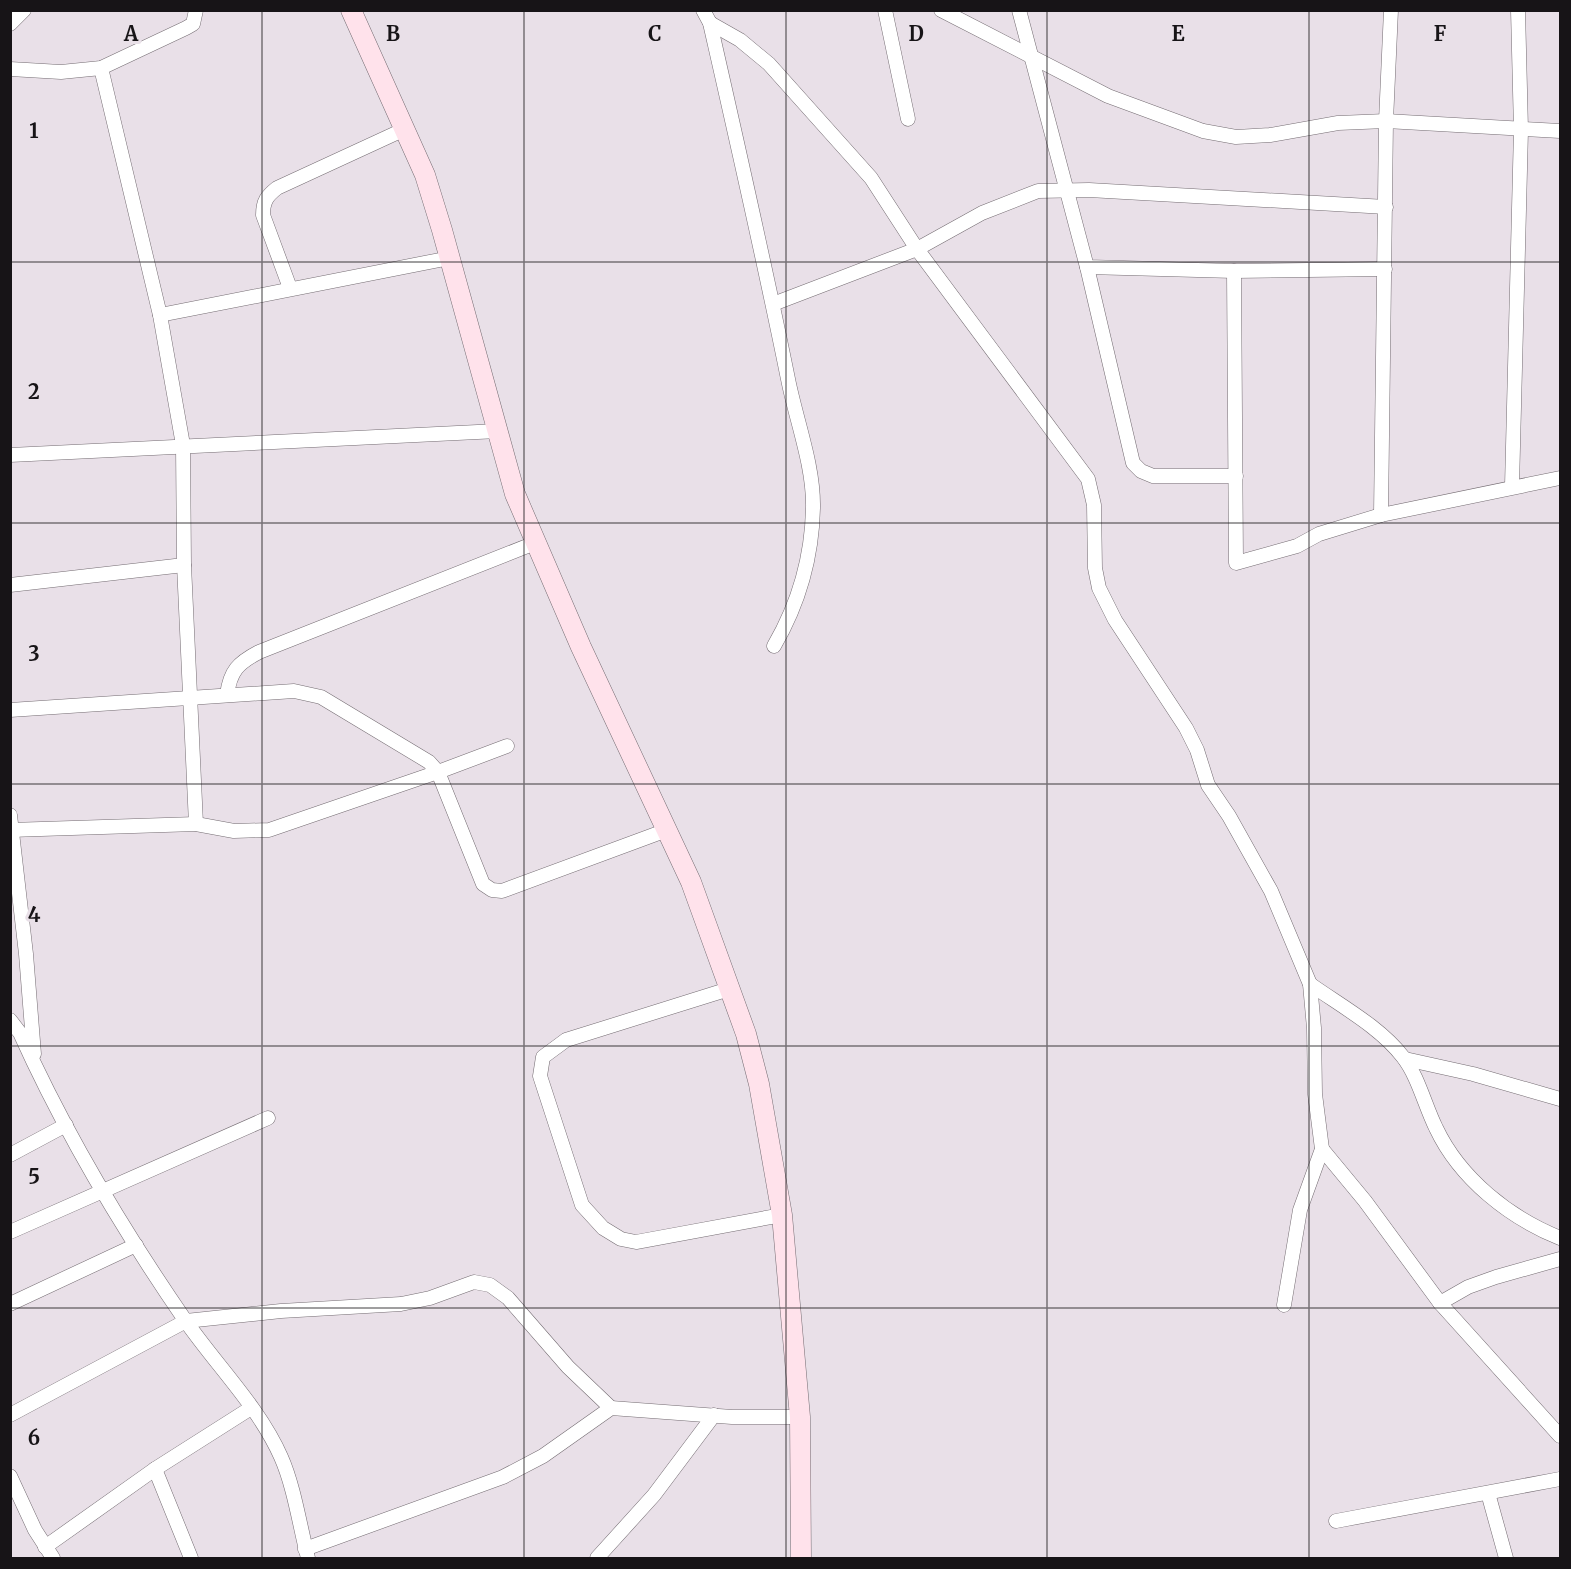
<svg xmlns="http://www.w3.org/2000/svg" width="1571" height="1569" viewBox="0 0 1571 1569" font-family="Merriweather,serif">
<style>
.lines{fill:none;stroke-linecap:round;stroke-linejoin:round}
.street-casing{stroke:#746c72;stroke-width:15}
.secondary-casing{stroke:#746c72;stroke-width:21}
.street{stroke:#fff;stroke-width:14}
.secondary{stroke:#ffe2eb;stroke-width:20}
.grid{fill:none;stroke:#171417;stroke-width:1.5;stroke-opacity:0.55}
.grid-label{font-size:20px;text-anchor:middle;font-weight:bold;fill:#171417;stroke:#e9e0e8;stroke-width:6;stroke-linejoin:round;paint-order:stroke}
</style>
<rect width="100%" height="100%" fill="#e9e0e8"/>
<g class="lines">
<defs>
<g id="street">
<path d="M703,10L710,23C737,142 764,260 788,379C796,420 814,466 813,508C812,559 799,603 774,646"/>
<polyline points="885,10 908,119"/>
<polyline points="941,10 1108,96 1203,131 1236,137 1270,135 1338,123 1386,121 1560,131"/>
<polyline points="1019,10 1087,267 1234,271 1385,269"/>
<polyline points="710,23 740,40 769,64 871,178 917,249 1088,479 1094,505 1095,568 1099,588 1115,620 1186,728 1197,750 1208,785 1229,816 1271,891 1310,984 1314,1028 1315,1094 1322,1149 1300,1210 1284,1305"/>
<polyline points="10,24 24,10"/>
<polyline points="101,68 160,315 183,445 184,565 196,824"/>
<polyline points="10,69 61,72 101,68 186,28 193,24 196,10"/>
<polyline points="1087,267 1133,463 1141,471 1153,476 1236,476"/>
<polyline points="1234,271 1236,563 1297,546 1319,534 1381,515 1560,478"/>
<path d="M290,288L263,215C263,201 267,196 277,188L405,129"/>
<polyline points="773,304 917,249 982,213 1038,191 1089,190 1386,207"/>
<polyline points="160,315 450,258"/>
<polyline points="10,455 498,431"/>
<polyline points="1512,486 1521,130 1518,10"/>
<polyline points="1381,515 1386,121 1391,10"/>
<polyline points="10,585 184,565"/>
<path d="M227,695C230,671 238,663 259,652L535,543"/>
<polyline points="10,710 294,691 321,697 429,762 438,772 483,884 492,890 502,891 667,830"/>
<polyline points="10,815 26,954 34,1054"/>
<polyline points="10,830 196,824 234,831 269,830 438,772 507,746"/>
<path d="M1310,984C1341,1006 1380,1027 1403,1057C1418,1076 1425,1106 1436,1128C1460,1179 1510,1218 1560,1238"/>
<polyline points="729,989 566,1040 543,1057 540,1076 582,1205 603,1228 621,1239 636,1242 782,1215"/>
<path d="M10,1020L20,1033C65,1133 123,1230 185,1320C216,1365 259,1407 281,1457C294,1486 300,1527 308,1558"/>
<polyline points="1405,1059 1473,1074 1560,1099"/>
<polyline points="1322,1149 1365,1201 1440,1303 1560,1436"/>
<polyline points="10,1155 66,1125"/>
<polyline points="10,1232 268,1118"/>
<polyline points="1440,1303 1468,1287 1496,1277 1560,1259"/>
<polyline points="10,1304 136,1245"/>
<polyline points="10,1415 186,1321 281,1311 401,1304 430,1298 474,1282 490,1285 508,1298 568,1367 611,1408"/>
<polyline points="155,1469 191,1558"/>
<polyline points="10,1476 35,1530 53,1558"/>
<polyline points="1488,1493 1506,1558"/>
<polyline points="1336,1521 1560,1479"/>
<polyline points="45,1547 155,1469 251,1408"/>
<polyline points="305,1549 503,1477 543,1456 611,1408 732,1417 800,1417"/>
<polyline points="597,1558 654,1495 714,1415"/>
</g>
<polyline id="secondary" points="351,10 425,175 442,230 515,494 581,647 691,882 746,1034 759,1084 782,1215 800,1417 801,1558"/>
</defs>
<use href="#street" class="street-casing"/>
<use href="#secondary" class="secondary-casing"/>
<use href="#street" class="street"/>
<use href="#secondary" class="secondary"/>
</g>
<path class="grid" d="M262,10V1558M524,10V1558M786,10V1558M1047,10V1558M1309,10V1558M10,262H1560M10,523H1560M10,784H1560M10,1046H1560M10,1308H1560"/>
<g class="grid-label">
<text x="131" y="41">A</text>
<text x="393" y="41">B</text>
<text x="655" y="41">C</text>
<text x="916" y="41">D</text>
<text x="1178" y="41">E</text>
<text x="1440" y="41">F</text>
<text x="34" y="138">1</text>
<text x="34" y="399">2</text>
<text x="34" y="661">3</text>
<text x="34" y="922">4</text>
<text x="34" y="1184">5</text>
<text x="34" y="1445">6</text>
</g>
<rect width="1571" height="1569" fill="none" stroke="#171417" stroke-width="24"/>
</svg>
